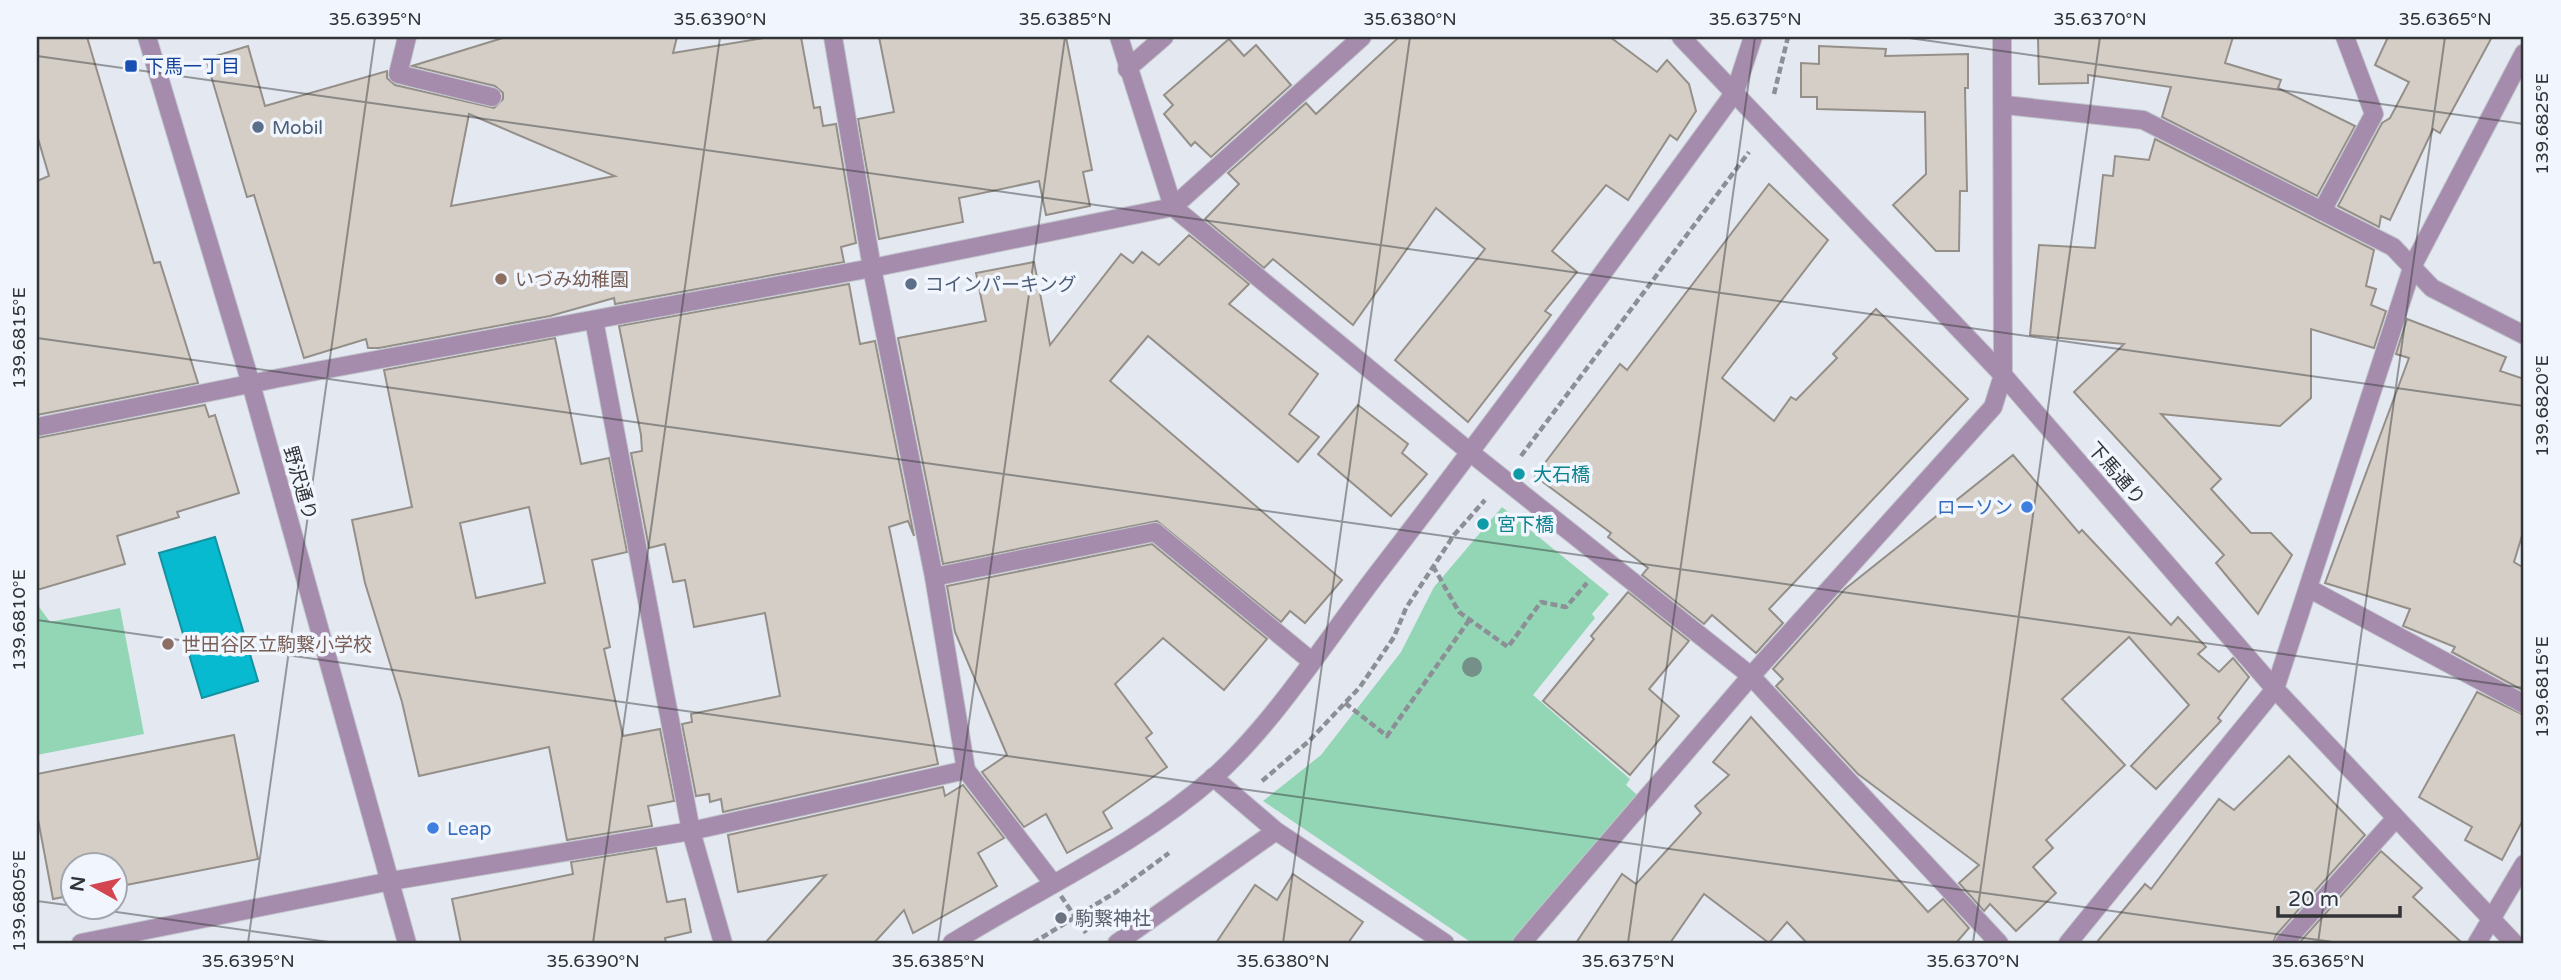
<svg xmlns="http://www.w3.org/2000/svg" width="2561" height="980" viewBox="0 0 2561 980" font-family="'Varela Round','Noto Sans JP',sans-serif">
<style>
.green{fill:#93d6b5}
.water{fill:#07bacf;stroke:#1492a1;stroke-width:2}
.building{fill:#d4cec7;stroke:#948f88;stroke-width:2;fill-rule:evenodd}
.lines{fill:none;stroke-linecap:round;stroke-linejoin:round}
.minor-casing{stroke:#c0c5cc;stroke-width:20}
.path{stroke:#8c8f95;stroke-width:4.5;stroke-dasharray:7 3.5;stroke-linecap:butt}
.minor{stroke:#a68cac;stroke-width:18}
.path-bridge{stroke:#8c8f95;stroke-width:4.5;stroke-dasharray:7 3.5;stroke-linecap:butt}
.tree{fill:#759089}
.ticks{fill:none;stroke:#313336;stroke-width:2;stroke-opacity:0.45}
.transit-dot{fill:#1a4fb4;stroke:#f1f6fe;stroke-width:2.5}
.service-dot{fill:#5c6f8a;stroke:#f1f6fe;stroke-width:2.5}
.education-dot{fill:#8d6e63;stroke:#f1f6fe;stroke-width:2.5}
.culture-dot{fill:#0f9aa8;stroke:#f1f6fe;stroke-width:2.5}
.shop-dot{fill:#3f7fe0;stroke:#f1f6fe;stroke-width:2.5}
.worship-dot{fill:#6b7280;stroke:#f1f6fe;stroke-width:2.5}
.labels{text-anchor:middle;stroke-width:7;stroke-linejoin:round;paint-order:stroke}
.transit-label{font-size:19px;fill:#164399;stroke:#f1f6fe;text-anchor:start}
.service-label{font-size:19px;fill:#4e5e75;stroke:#f1f6fe;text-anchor:start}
.education-label{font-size:19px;fill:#785e54;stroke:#f1f6fe;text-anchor:start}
.street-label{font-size:19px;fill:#313336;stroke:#f1f6fe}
.culture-label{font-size:19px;fill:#0d838f;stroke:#f1f6fe;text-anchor:start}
.shop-label{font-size:19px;fill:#366cbe;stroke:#f1f6fe;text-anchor:end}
.worship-label{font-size:19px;fill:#5b616d;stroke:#f1f6fe;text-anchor:start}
.neatline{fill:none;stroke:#313336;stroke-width:2.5}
.ticks-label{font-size:18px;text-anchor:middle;fill:#313336}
</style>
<rect width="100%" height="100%" fill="#e4e9f1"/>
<g class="green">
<polygon points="1502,507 1609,594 1592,614 1595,618 1533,695 1630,779 1626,785 1643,800 1522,943 1472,943 1263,801 1321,755 1401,652 1434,587"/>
<polygon points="37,604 50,622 120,608 144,734 37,755"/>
</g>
<polygon class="water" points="215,537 258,681 202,698 159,553"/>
<g class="building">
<polygon points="37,37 87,37 154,263 160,262 198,383 37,415 37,181 49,176 37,135"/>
<path d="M506,37H677L673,53L770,37H801L814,108L820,107L823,126L836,124L856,243L841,247L844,262L615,304L614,298L550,316L379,348H368L366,339L304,358L254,195L247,197L206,59L248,46L265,106L387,71V78L395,85L494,108L503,99V93L495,86L412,66ZM469,114L615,176L451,206Z"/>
<polygon points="879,37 1066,37 1092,170 1083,172 1090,206 1046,215 1039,181 959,198 963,222 879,239 858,119 894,112"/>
<polygon points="1399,37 1610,37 1657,72 1667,60 1689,84 1696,111 1677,140 1670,135 1628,200 1606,185 1552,251 1577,272 1545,311 1551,315 1468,422 1395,360 1485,249 1436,208 1353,325 1273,259 1264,268 1205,219 1239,184 1228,173 1306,103 1316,114"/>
<polygon points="2038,37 2233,37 2225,63 2281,80 2278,88 2355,126 2317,196 2162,117 2171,87 2088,75 2088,83 2039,84"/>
<polygon points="2388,37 2492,37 2440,133 2433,129 2390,220 2381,216 2379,227 2338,206 2382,123 2390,118 2409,82 2375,65"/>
<polygon points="1229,39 1244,56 1256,45 1291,85 1211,157 1195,142 1191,146 1164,114 1173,105 1164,95"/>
<polygon points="1819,46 1886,49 1885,56 1968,54 1968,88 1965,88 1967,191 1960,191 1959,251 1936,251 1893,205 1926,174 1925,112 1817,109 1817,97 1801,97 1801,63 1819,64"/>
<polygon points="2155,139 2374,250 2366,286 2376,289 2371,305 2386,311 2374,348 2311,329 2311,398 2280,426 2161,414 2221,479 2211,489 2251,533 2271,533 2292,555 2258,614 2216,563 2224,555 2074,392 2124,344 2030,335 2039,245 2095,248 2103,175 2113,176 2115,156 2149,160"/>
<polygon points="1769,184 1828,240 1722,378 1774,421 1791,397 1796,400 1837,358 1833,354 1876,309 1968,399 1769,609 1783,623 1756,653 1712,615 1704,624 1642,575 1648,568 1608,537 1611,533 1535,476 1620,364 1627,370"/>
<polygon points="1189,235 1249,284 1229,304 1318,374 1289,414 1319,437 1298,462 1148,336 1110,381 1342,580 1305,623 1290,611 1281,622 1157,521 943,564 898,338 986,321 976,273 1034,262 1050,345 1121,254 1133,263 1142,252 1159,265"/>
<polygon points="849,284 860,344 875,341 914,536 908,521 889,527 938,764 723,812 721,799 710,802 709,794 696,796 682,724 692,722 691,714 780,696 765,613 694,627 685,580 673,582 665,544 649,548 631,453 642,451 641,435 619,326"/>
<polygon points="2407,319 2506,357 2500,371 2524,379 2524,529 2514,562 2524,568 2524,691 2452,652 2455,647 2403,626 2410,609 2325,583 2409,358 2396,354"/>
<path d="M555,338L581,464L609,458L627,552L592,560L610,647L604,649L623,736L660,729L674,801L648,806L652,826L567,840L549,747L419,776L402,702L365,583L352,520L412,507L384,370ZM529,507L545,583L476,598L460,523Z"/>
<polygon points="205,405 209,417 215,415 239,493 177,512 179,517 117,536 125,564 37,590 37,438"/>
<polygon points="1358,405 1408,444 1402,453 1427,474 1391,516 1318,454"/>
<polygon points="2013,455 2079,533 2082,530 2171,625 2178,617 2206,647 2198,654 2219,672 2233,658 2249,677 2218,718 2221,721 2156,789 2131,766 2189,705 2129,637 2062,699 2125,765 2046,840 2053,848 2033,867 2056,893 2016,931 1990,904 1984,911 1959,883 1979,865 1858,774 1776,686 1783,679 1773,669 1845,589"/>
<polygon points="1152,544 1267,639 1224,690 1163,638 1115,684 1152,733 1146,738 1167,767 1103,812 1112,828 1067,853 1046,814 1024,827 982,772 1007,755 955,632 947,586"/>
<polygon points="1628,592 1689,641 1649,689 1679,716 1630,775 1543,701 1594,639 1591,636"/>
<polygon points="2477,692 2524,715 2524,818 2502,860 2465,840 2472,827 2419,797"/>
<polygon points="1751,717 1928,912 1943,899 1969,928 1956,943 1807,943 1787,922 1769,943 1704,894 1670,943 1576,943 1622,874 1636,884 1701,813 1695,806 1729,775 1713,762"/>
<polygon points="234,735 258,859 116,887 116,864 74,864 74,895 53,899 37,814 37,774"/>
<polygon points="2289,756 2365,835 2276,935 2273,943 2096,943 2145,884 2151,889 2219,799 2234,810"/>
<polygon points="963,785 1004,838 978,853 997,886 913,933 904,910 874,943 765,943 826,875 738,892 728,835 943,787 945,796"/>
<polygon points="656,848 667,902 685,899 691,932 665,938 666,943 461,943 452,899 573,874 571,862"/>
<polygon points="2381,851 2422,888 2413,897 2462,943 2299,943"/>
<polygon points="1293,874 1363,922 1348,943 1216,943 1255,885 1277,900"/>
</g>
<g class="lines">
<defs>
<g id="minor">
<polyline points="147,37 251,384 407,943"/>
<polyline points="407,37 398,74 492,97"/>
<polyline points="833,37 872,268 934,577 966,770 1052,882"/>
<polyline points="1119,37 1173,207 1471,453 1751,676 1999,943"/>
<polyline points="1681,37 2003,375 2275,689 2514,943"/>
<polyline points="1127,69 1164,37"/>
<polyline points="2005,105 2143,120 2393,247 2432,288 2524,335"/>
<polyline points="2322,211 2374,114 2345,37"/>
<polyline points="594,320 691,831 723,943"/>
<polyline points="37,427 279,378 872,268 1173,207 1362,37"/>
<polyline points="934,577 1155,532 1310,660"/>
<polyline points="2310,589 2524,704"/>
<polyline points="1213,777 1276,831 1445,943"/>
<polyline points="81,943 391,881 691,831 966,770"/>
<path d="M952,943C1040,888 1137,845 1215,776C1274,723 1328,638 1377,574C1499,416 1617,254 1735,92L1753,37"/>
<polyline points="1117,943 1276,831"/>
<polyline points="1522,943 1751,676 1993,407 2003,375 2002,37"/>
<polyline points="2068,943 2275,689 2413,265 2524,53"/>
<polyline points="2284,943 2396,818"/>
<polyline points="2477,943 2524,864"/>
</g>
</defs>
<use href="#minor" class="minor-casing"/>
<g class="path">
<polyline points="1774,94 1788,37"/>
<polyline points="1521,456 1749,152"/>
<polyline points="1433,566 1459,612 1508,647 1541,602 1566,607 1587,583"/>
<polyline points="1345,703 1387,736 1470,619"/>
<polyline points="1262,781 1309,741 1360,687 1394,637 1406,608 1454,535 1485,500"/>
<polyline points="1033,943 1116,892 1169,853"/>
</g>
<use href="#minor" class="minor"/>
<polyline class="path-bridge" points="1061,896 1086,933"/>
</g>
<circle class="tree" cx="1472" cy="667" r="10"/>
<path class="ticks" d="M1902,37L2524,124M37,56L2524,406M37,338L2524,688M37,620L2340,943M37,901L74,906M74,906L336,943M248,943L375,37M593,943L720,37M938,943L1065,37M1283,943L1410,37M1628,943L1755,37M1973,943L2100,37M2318,943L2445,37"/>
<rect class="transit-dot" x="124" y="59" width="14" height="14" rx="3.5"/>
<g class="service-dot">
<circle cx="258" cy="127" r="7"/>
<circle cx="911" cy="284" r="7"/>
</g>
<g class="education-dot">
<circle cx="501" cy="279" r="7"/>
<circle cx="168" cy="644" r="7"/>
</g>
<g class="culture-dot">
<circle cx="1519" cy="474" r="7"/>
<circle cx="1483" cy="524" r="7"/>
</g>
<g class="shop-dot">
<circle cx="2027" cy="507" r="7"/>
<circle cx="433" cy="828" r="7"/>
</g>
<circle class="worship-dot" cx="1061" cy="918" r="7"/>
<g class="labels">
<g class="transit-label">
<text x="145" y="73">下馬一丁目</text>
</g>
<g class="service-label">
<text x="272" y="134">Mobil</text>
<text x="925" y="291">コインパーキング</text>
</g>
<g class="education-label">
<text x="515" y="286">いづみ幼稚園</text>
<text x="182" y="651">世田谷区立駒繋小学校</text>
</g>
<g class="street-label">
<text transform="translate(2117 473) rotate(49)" y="7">下馬通り</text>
<text transform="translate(301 483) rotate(74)" y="7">野沢通り</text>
</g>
<g class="culture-label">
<text x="1533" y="481">大石橋</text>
<text x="1497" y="531">宮下橋</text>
</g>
<g class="shop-label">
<text x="2013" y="514">ローソン</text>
<text x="447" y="835" text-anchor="start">Leap</text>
</g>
<g class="worship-label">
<text x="1075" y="925">駒繋神社</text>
</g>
</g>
<rect width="2561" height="980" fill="none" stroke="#f1f6fe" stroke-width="77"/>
<g transform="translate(94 886) rotate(278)"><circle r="33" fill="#f1f6fe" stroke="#a4a8ae" stroke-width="2"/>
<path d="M0-5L12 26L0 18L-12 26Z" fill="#d5454f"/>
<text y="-10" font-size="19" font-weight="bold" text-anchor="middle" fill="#313336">N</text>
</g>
<path d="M2278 906v10h122v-10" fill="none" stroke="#313336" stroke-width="3.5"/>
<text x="2288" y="906" font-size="21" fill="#313336" stroke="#f1f6fe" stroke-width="5" paint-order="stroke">20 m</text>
<rect x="38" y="38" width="2484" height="904" class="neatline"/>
<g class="ticks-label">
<text x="375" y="25">35.6395°N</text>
<text x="720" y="25">35.6390°N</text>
<text x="1065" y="25">35.6385°N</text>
<text x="1410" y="25">35.6380°N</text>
<text x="1755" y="25">35.6375°N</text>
<text x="2100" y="25">35.6370°N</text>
<text x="2445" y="25">35.6365°N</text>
<text transform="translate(2542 124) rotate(-90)" y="6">139.6825°E</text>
<text transform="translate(19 338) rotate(-90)" y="6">139.6815°E</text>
<text transform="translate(2542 406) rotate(-90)" y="6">139.6820°E</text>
<text transform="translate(19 620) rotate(-90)" y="6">139.6810°E</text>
<text transform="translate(2542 687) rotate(-90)" y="6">139.6815°E</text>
<text transform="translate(19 901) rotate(-90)" y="6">139.6805°E</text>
<text x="248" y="967">35.6395°N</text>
<text x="593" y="967">35.6390°N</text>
<text x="938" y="967">35.6385°N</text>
<text x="1283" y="967">35.6380°N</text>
<text x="1628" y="967">35.6375°N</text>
<text x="1973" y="967">35.6370°N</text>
<text x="2318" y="967">35.6365°N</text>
</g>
</svg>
